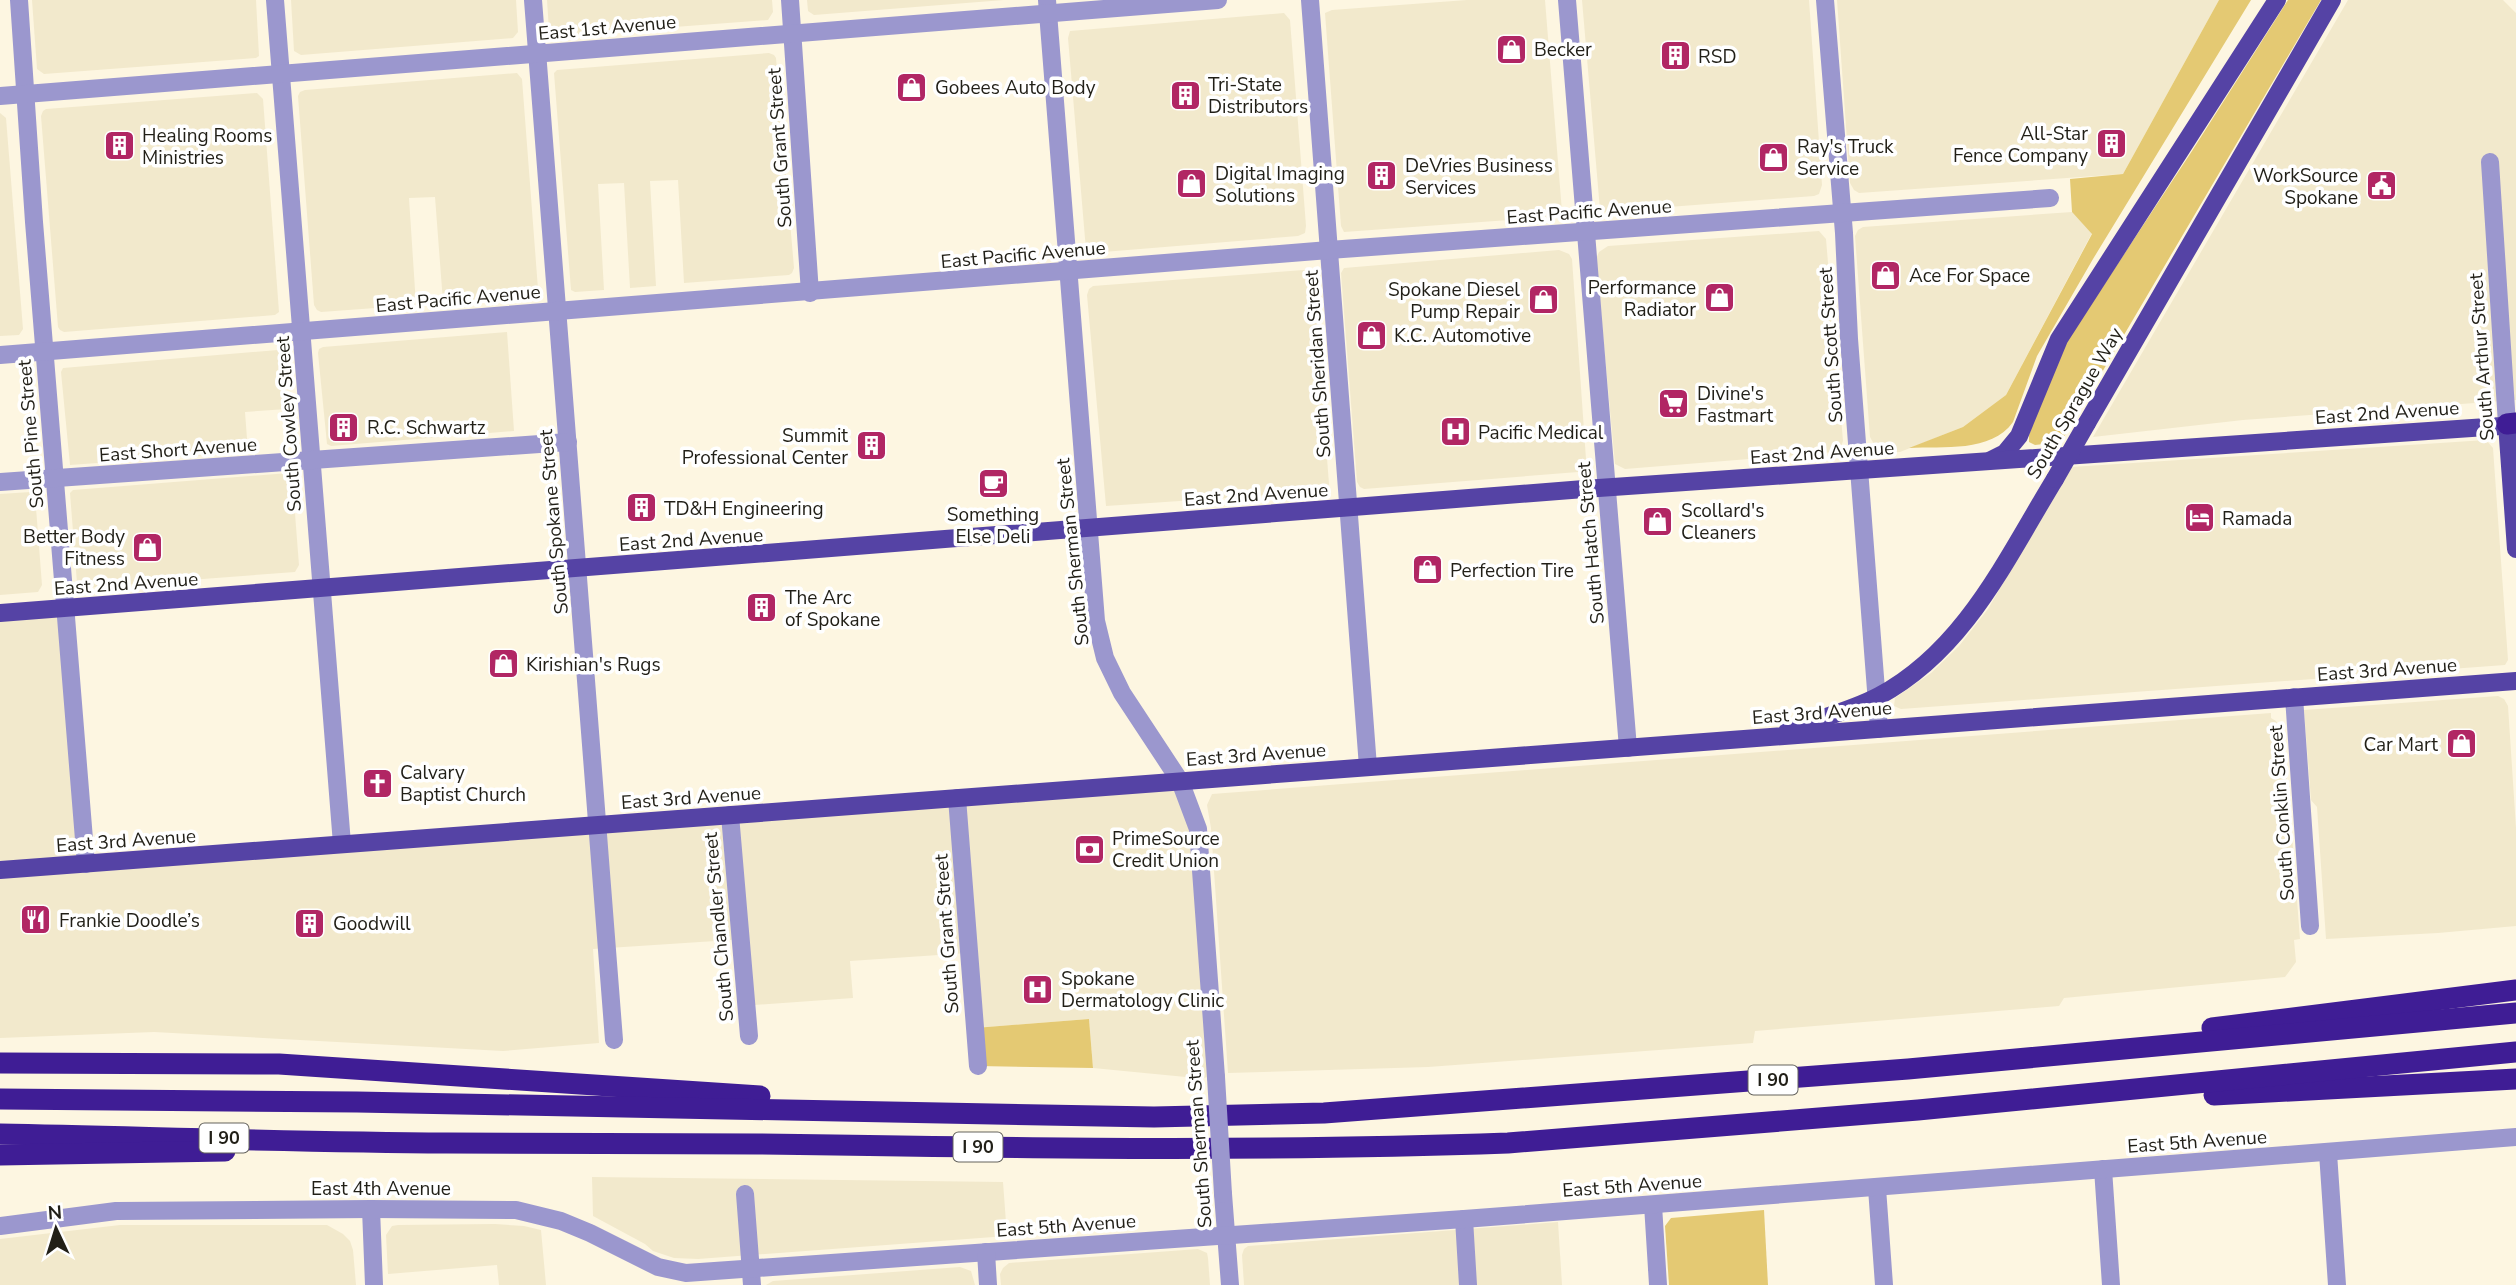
<svg xmlns="http://www.w3.org/2000/svg" width="2516" height="1285" viewBox="0 0 2516 1285" font-family="'Nunito Sans',sans-serif">
<style>
.built{fill:#f2e9cc}
.green{fill:#e4c973}
.lines{fill:none;stroke-linecap:round;stroke-linejoin:round}
.minor{stroke:#9b97ce;stroke-width:18}
.major{stroke:#5543a5;stroke-width:18}
.highway{stroke:#3f1d95;stroke-width:21}
.minor-bridge{stroke:#9b97ce;stroke-width:18}
.major-bridge{stroke:#5543a5;stroke-width:18}
.labels{text-anchor:middle;stroke-width:7;stroke-linejoin:round;paint-order:stroke}
.shield{fill:#fff;stroke:#64625d;stroke-width:2}
.shield-label{font-size:18px;font-weight:bold;fill:#211f17}
.street-label{font-size:19px;fill:#211f17;stroke:#fff}
.poi-label{font-size:19px;fill:#211f17;stroke:#fff;text-anchor:start}
</style>
<rect width="100%" height="100%" fill="#fdf6e1"/>
<g class="built">
<polygon points="32,0 256,0 259,56 256,58 44,74 37,69"/>
<polygon points="291,0 516,0 518,32 513,38 301,55 294,51"/>
<polygon points="547,0 772,0 773,12 768,20 555,36 549,30"/>
<polygon points="807,0 1004,0 814,15 808,11"/>
<polygon points="1467,0 1545,0 1562,212 1551,217 1344,232 1341,226 1325,13 1332,10"/>
<polygon points="1582,0 1809,0 1822,185 1819,194 1814,196 1603,212 1600,210"/>
<polygon points="1837,0 2219,0 2123,174 1859,193 1854,190 1850,183"/>
<polygon points="2348,0 2503,0 2516,13 2516,400 2243,420 2093,437"/>
<polygon points="1284,13 1290,20 1306,226 1305,233 1298,236 1091,253 1086,250 1068,38 1070,31"/>
<polygon points="769,53 774,55 776,58 794,268 792,273 789,275 684,283 678,180 650,181 656,286 630,288 624,183 598,184 604,290 575,292 571,290 554,73 557,70"/>
<polygon points="517,73 522,79 538,289 537,293 532,296 443,302 435,197 409,198 416,305 321,312 317,310 314,305 298,96 300,92 305,90"/>
<polygon points="257,93 263,99 279,312 275,315 64,332 60,330 58,327 41,116 43,111 46,109"/>
<polygon points="0,113 6,118 23,329 19,335 0,336"/>
<polygon points="2072,212 2092,233 2006,395 1963,427 1900,452 1888,453 1876,448 1870,437 1855,236 1858,230 1863,227"/>
<polygon points="1819,231 1826,239 1843,441 1840,449 1834,452 1625,469 1615,464 1596,259 1599,252 1608,246"/>
<polygon points="1559,250 1569,254 1572,259 1586,459 1583,470 1578,472 1364,489 1360,487 1357,482 1341,273 1344,268"/>
<polygon points="1304,270 1311,272 1313,276 1329,484 1326,491 1106,506 1087,295 1089,289 1093,286"/>
<polygon points="507,332 514,431 331,446 327,444 318,353 319,349 323,347"/>
<polygon points="278,350 283,355 287,409 245,412 248,452 70,465 61,372 63,368"/>
<polygon points="2486,440 2493,448 2508,660 2505,665 1901,709 1894,706 1895,698 1931,673 1959,646 1988,609 2071,467"/>
<polygon points="289,473 292,475 299,565 295,572 83,588 77,583 70,493 73,490"/>
<polygon points="31,492 35,495 42,585 38,592 0,595 0,494"/>
<polygon points="66,608 86,863 1180,781 1198,829 1216,1077 1196,1078 1093,1068 1089,1019 975,1028 968,953 850,961 853,998 754,1005 746,939 593,949 599,1043 503,1051 154,1032 0,1038 0,613"/>
<polygon points="2498,696 2504,699 2508,706 2516,828 2516,926 2438,933 2326,939 2317,807 2311,800 2304,710"/>
<polygon points="2271,713 2271,718 2276,721 2281,731 2283,761 2288,784 2300,939 2294,940 2296,962 2285,977 2064,998 2059,1006 1755,1031 1753,1043 1428,1067 1228,1073 1211,828 1207,805 1212,794"/>
<polygon points="592,1177 1003,1182 1007,1236 698,1259 674,1258 653,1251 645,1244 593,1216"/>
<polygon points="1558,1222 1562,1285 1244,1285 1242,1255 1244,1249 1248,1246"/>
<polygon points="495,1224 524,1226 541,1230 546,1285 499,1285 497,1265 388,1274 386,1235 392,1226 398,1225"/>
<polygon points="120,1225 327,1225 343,1234 350,1241 353,1250 356,1285 0,1285 0,1239"/>
<polygon points="1198,1249 1207,1253 1208,1258 1210,1285 1001,1285 1000,1274 1003,1268 1009,1263"/>
<polygon points="960,1267 971,1271 975,1285 766,1285 773,1281"/>
</g>
<g class="green">
<path d="M2219,0H2251L2093,259L2037,356L2013,422C1991,453 1943,446 1909,448L1963,427L2006,395L2092,234L2072,212L2070,179L2123,174Z"/>
<polygon points="2288,0 2321,0 2061,442 2035,445 2029,442 2029,435 2057,356 2192,151"/>
<polygon points="1089,1019 1093,1068 978,1066 975,1028"/>
<polygon points="1764,1210 1768,1285 1669,1285 1665,1226 1671,1218"/>
</g>
<g class="lines">
<g class="minor">
<polyline points="19,0 34,222 86,864"/>
<polyline points="275,0 342,844"/>
<polyline points="533,0 614,1040"/>
<polyline points="790,0 810,293"/>
<polyline points="1047,0 1096,621 1105,658 1122,693 1180,781 1198,829 1216,1077"/>
<polyline points="1310,0 1368,767"/>
<polyline points="1567,0 1628,748"/>
<polyline points="1825,0 1844,233 1849,339 1879,729"/>
<polyline points="0,96 1218,0"/>
<polyline points="2490,162 2507,424"/>
<polyline points="0,355 1329,250 2050,198"/>
<polyline points="0,482 568,442"/>
<polyline points="2294,697 2310,926"/>
<polyline points="957,798 978,1066"/>
<polyline points="730,815 749,1036"/>
<polyline points="2328,1153 2337,1285"/>
<polyline points="2103,1169 2111,1285"/>
<polyline points="1877,1188 1884,1285"/>
<polyline points="745,1194 752,1285"/>
<polyline points="1223,1194 1230,1285"/>
<polyline points="1653,1205 1658,1285"/>
<polyline points="371,1209 374,1285"/>
<polyline points="1464,1219 1468,1285"/>
<polyline points="0,1226 116,1211 371,1209 516,1210 561,1221 590,1233 658,1267 686,1273 1464,1219 2516,1137"/>
<polyline points="986,1252 988,1285"/>
</g>
<g class="major">
<polyline points="2087,423 2332,0"/>
<polyline points="2507,424 2516,549"/>
<polyline points="1991,460 2005,453 2019,436 2059,339 2277,0"/>
<polyline points="0,613 1584,489 2516,425"/>
<path d="M1788,730C1817,719 1851,711 1879,696C1965,650 2006,559 2055,479"/>
<polyline points="0,870 2516,681"/>
</g>
<g class="highway">
<polyline points="2507,424 2516,423"/>
<polyline points="2212,1028 2516,990"/>
<polyline points="0,1063 279,1064 760,1096"/>
<polyline points="2214,1095 2516,1079"/>
<polyline points="0,1099 357,1102 1154,1117 1324,1113 1908,1069 2516,1013"/>
<path d="M0,1134C149,1137 298,1142 447,1143C551,1144 654,1143 758,1144C1008,1148 1258,1152 1508,1143L1918,1110L2516,1052"/>
<polyline points="0,1155 225,1151"/>
</g>
<polyline class="minor-bridge" points="1216,1077 1223,1194"/>
<polyline class="major-bridge" points="2055,479 2087,423"/>
</g>
<defs>
<symbol id="shop-square" viewBox="-11 -11 22 22"><rect x="-9" y="-9" width="18" height="18" rx="4" fill="#b12664" stroke="#fff"/><path d="M-5-2.5h2.3a2.7 3.5 0 0 1 5.4 0H5L5.5 6h-11ZM-1.5-2.5h3a1.5 2.3 0 0 0-3 0Z" fill="#fff"/></symbol>
<symbol id="building-square" viewBox="-11 -11 22 22"><rect x="-9" y="-9" width="18" height="18" rx="4" fill="#b12664" stroke="#fff"/><path d="M-4-6H4V6H1V3H-1V6H-4ZM-2.5-4.3h1.7v1.8h-1.7ZM.8-4.3h1.7v1.8H.8ZM-2.5-1h1.7V.8h-1.7ZM.8-1h1.7V.8H.8Z" fill="#fff"/></symbol>
<symbol id="civic-square" viewBox="-11 -11 22 22"><rect x="-9" y="-9" width="18" height="18" rx="4" fill="#b12664" stroke="#fff"/><path d="M-.6-6.5H3V-4.5H.6V-3L4-1V1h2V6H-6V1h2V-1L-.6-3ZM-1.2 2.5V6h2.4V2.5Z" fill="#fff"/></symbol>
<symbol id="supermarket-square" viewBox="-11 -11 22 22"><rect x="-9" y="-9" width="18" height="18" rx="4" fill="#b12664" stroke="#fff"/><path d="M-6-5.5h2.5l.6 2H6L4.5 2H-2.5L-4.4-4H-6ZM-1.5 3.2a1.3 1.3 0 1 0 .1 0ZM3 3.2a1.3 1.3 0 1 0 .1 0Z" fill="#fff"/></symbol>
<symbol id="hospital-square" viewBox="-11 -11 22 22"><rect x="-9" y="-9" width="18" height="18" rx="4" fill="#b12664" stroke="#fff"/><path d="M-5-5h3v3.5h4V-5h3V5h-3V1.5h-4V5h-3Z" fill="#fff"/></symbol>
<symbol id="cafe-square" viewBox="-11 -11 22 22"><rect x="-9" y="-9" width="18" height="18" rx="4" fill="#b12664" stroke="#fff"/><path d="M-5.5-4.5H6V0H3Q3 3.5 0 3.5H-2.5Q-5.5 3.5-5.5 0ZM3-3.2v2h1.7v-2ZM-6 4.5H4V6H-6Z" fill="#fff"/></symbol>
<symbol id="hotel-square" viewBox="-11 -11 22 22"><rect x="-9" y="-9" width="18" height="18" rx="4" fill="#b12664" stroke="#fff"/><path d="M-6-4.5h1.5V1H6V5H4.5V3h-9V5H-6ZM-4 0a1.8 1.8 0 1 1 3.6 0ZM.5 0V-2.5h3Q6-2.5 6 0Z" fill="#fff"/></symbol>
<symbol id="church-square" viewBox="-11 -11 22 22"><rect x="-9" y="-9" width="18" height="18" rx="4" fill="#b12664" stroke="#fff"/><path d="M-1.2-6h2.4v3.5h3.3v2.4h-3.3V6h-2.4V-.1h-3.3v-2.4h3.3Z" fill="#fff"/></symbol>
<symbol id="bank-square" viewBox="-11 -11 22 22"><rect x="-9" y="-9" width="18" height="18" rx="4" fill="#b12664" stroke="#fff"/><path d="M-6-4H6V4H-6ZM0-2.3a2.3 2.3 0 1 0 0 4.6a2.3 2.3 0 1 0 0-4.6Z" fill="#fff"/></symbol>
<symbol id="restaurant-square" viewBox="-11 -11 22 22"><rect x="-9" y="-9" width="18" height="18" rx="4" fill="#b12664" stroke="#fff"/><path d="M-5-6h1v4h1v-4h1v4h1v-4h1v5L-1.5 .5V6h-2V.5L-5-1ZM5-6V6H3V1.5H1.5Q1.5-4 5-6Z" fill="#fff"/></symbol>
</defs>
<g fill-rule="evenodd">
<use href="#shop-square" x="1494" y="32" width="35" height="35"/>
<use href="#building-square" x="1658" y="38" width="35" height="35"/>
<use href="#shop-square" x="894" y="70" width="35" height="35"/>
<use href="#building-square" x="1168" y="78" width="35" height="35"/>
<use href="#building-square" x="2094" y="126" width="35" height="35"/>
<use href="#building-square" x="102" y="128" width="35" height="35"/>
<use href="#shop-square" x="1756" y="140" width="35" height="35"/>
<use href="#building-square" x="1364" y="158" width="35" height="35"/>
<use href="#shop-square" x="1174" y="166" width="35" height="35"/>
<use href="#civic-square" x="2364" y="168" width="35" height="35"/>
<use href="#shop-square" x="1868" y="258" width="35" height="35"/>
<use href="#shop-square" x="1702" y="280" width="35" height="35"/>
<use href="#shop-square" x="1526" y="282" width="35" height="35"/>
<use href="#shop-square" x="1354" y="318" width="35" height="35"/>
<use href="#supermarket-square" x="1656" y="386" width="35" height="35"/>
<use href="#building-square" x="326" y="410" width="35" height="35"/>
<use href="#hospital-square" x="1438" y="414" width="35" height="35"/>
<use href="#building-square" x="854" y="428" width="35" height="35"/>
<use href="#cafe-square" x="976" y="466" width="35" height="35"/>
<use href="#building-square" x="624" y="490" width="35" height="35"/>
<use href="#hotel-square" x="2182" y="500" width="35" height="35"/>
<use href="#shop-square" x="1640" y="504" width="35" height="35"/>
<use href="#shop-square" x="130" y="530" width="35" height="35"/>
<use href="#shop-square" x="1410" y="552" width="35" height="35"/>
<use href="#building-square" x="744" y="590" width="35" height="35"/>
<use href="#shop-square" x="486" y="646" width="35" height="35"/>
<use href="#shop-square" x="2444" y="726" width="35" height="35"/>
<use href="#church-square" x="360" y="766" width="35" height="35"/>
<use href="#bank-square" x="1072" y="832" width="35" height="35"/>
<use href="#restaurant-square" x="18" y="902" width="35" height="35"/>
<use href="#building-square" x="292" y="906" width="35" height="35"/>
<use href="#hospital-square" x="1020" y="972" width="35" height="35"/>
</g>
<g class="labels">
<g class="shield">
<rect x="1748.5" y="1065.5" width="49" height="29" rx="5"/>
<rect x="199.5" y="1123.5" width="49" height="29" rx="5"/>
<rect x="953.5" y="1132.5" width="49" height="29" rx="5"/>
</g>
<g class="shield-label">
<text x="1773" y="1086">I 90</text>
<text x="224" y="1144">I 90</text>
<text x="978" y="1153">I 90</text>
</g>
<g class="street-label">
<text transform="translate(607 27) rotate(-5)" y="7">East 1st Avenue</text>
<text transform="translate(779 148) rotate(-94)" y="7">South Grant Street</text>
<text transform="translate(1589 211) rotate(-4)" y="7">East Pacific Avenue</text>
<text transform="translate(1023 254) rotate(-5)" y="7">East Pacific Avenue</text>
<text transform="translate(458 298) rotate(-5)" y="7">East Pacific Avenue</text>
<text transform="translate(1830 345) rotate(-94)" y="7">South Scott Street</text>
<text transform="translate(2481 357) rotate(-94)" y="7">South Arthur Street</text>
<text transform="translate(1317 364) rotate(-94)" y="7">South Sheridan Street</text>
<text transform="translate(2074 403) rotate(-60)" y="7">South Sprague Way</text>
<text transform="translate(2387 412) rotate(-4)" y="7">East 2nd Avenue</text>
<text transform="translate(288 424) rotate(-94)" y="7">South Cowley Street</text>
<text transform="translate(30 434) rotate(-95)" y="7">South Pine Street</text>
<text transform="translate(178 449) rotate(-4)" y="7">East Short Avenue</text>
<text transform="translate(1822 452) rotate(-4)" y="7">East 2nd Avenue</text>
<text transform="translate(1256 494) rotate(-4)" y="7">East 2nd Avenue</text>
<text transform="translate(553 522) rotate(-95)" y="7">South Spokane Street</text>
<text transform="translate(691 539) rotate(-4)" y="7">East 2nd Avenue</text>
<text transform="translate(1590 543) rotate(-95)" y="7">South Hatch Street</text>
<text transform="translate(1072 552) rotate(-96)" y="7">South Sherman Street</text>
<text transform="translate(126 583) rotate(-4)" y="7">East 2nd Avenue</text>
<text transform="translate(2387 669) rotate(-4)" y="7">East 3rd Avenue</text>
<text transform="translate(1822 712) rotate(-4)" y="7">East 3rd Avenue</text>
<text transform="translate(1256 754) rotate(-4)" y="7">East 3rd Avenue</text>
<text transform="translate(691 797) rotate(-4)" y="7">East 3rd Avenue</text>
<text transform="translate(2281 813) rotate(-94)" y="7">South Conklin Street</text>
<text transform="translate(126 840) rotate(-4)" y="7">East 3rd Avenue</text>
<text transform="translate(718 927) rotate(-95)" y="7">South Chandler Street</text>
<text transform="translate(946 934) rotate(-94)" y="7">South Grant Street</text>
<text transform="translate(1198 1134) rotate(-94)" y="7">South Sherman Street</text>
<text transform="translate(2197 1141) rotate(-4)" y="7">East 5th Avenue</text>
<text transform="translate(1632 1185) rotate(-4)" y="7">East 5th Avenue</text>
<text x="381" y="1195">East 4th Avenue</text>
<text transform="translate(1066 1225) rotate(-4)" y="7">East 5th Avenue</text>
</g>
<g class="poi-label">
<text x="1534" y="56">Becker</text>
<text x="1698" y="63">RSD</text>
<text x="1208" y="91">Tri-State<tspan x="1208" dy="22">Distributors</tspan></text>
<text x="935" y="94">Gobees Auto Body</text>
<text x="2088" y="140" text-anchor="end">All-Star<tspan x="2088" dy="22">Fence Company</tspan></text>
<text x="142" y="142">Healing Rooms<tspan x="142" dy="22">Ministries</tspan></text>
<text x="1797" y="153">Ray's Truck<tspan x="1797" dy="22">Service</tspan></text>
<text x="1405" y="172">DeVries Business<tspan x="1405" dy="22">Services</tspan></text>
<text x="1215" y="180">Digital Imaging<tspan x="1215" dy="22">Solutions</tspan></text>
<text x="2358" y="182" text-anchor="end">WorkSource<tspan x="2358" dy="22">Spokane</tspan></text>
<text x="1909" y="282">Ace For Space</text>
<text x="1696" y="294" text-anchor="end">Performance<tspan x="1696" dy="22">Radiator</tspan></text>
<text x="1520" y="296" text-anchor="end">Spokane Diesel<tspan x="1520" dy="22">Pump Repair</tspan></text>
<text x="1394" y="342">K.C. Automotive</text>
<text x="1697" y="400">Divine's<tspan x="1697" dy="22">Fastmart</tspan></text>
<text x="367" y="434">R.C. Schwartz</text>
<text x="1478" y="439">Pacific Medical</text>
<text x="848" y="442" text-anchor="end">Summit<tspan x="848" dy="22">Professional Center</tspan></text>
<text x="664" y="515">TD&amp;H Engineering</text>
<text x="1681" y="517">Scollard's<tspan x="1681" dy="22">Cleaners</tspan></text>
<text x="993" y="521" text-anchor="middle">Something<tspan x="993" dy="22">Else Deli</tspan></text>
<text x="2222" y="525">Ramada</text>
<text x="125" y="543" text-anchor="end">Better Body<tspan x="125" dy="22">Fitness</tspan></text>
<text x="1450" y="577">Perfection Tire</text>
<text x="785" y="604">The Arc<tspan x="785" dy="22">of Spokane</tspan></text>
<text x="526" y="671">Kirishian's Rugs</text>
<text x="2438" y="751" text-anchor="end">Car Mart</text>
<text x="400" y="779">Calvary<tspan x="400" dy="22">Baptist Church</tspan></text>
<text x="1112" y="845">PrimeSource<tspan x="1112" dy="22">Credit Union</tspan></text>
<text x="59" y="927">Frankie Doodle’s</text>
<text x="333" y="930">Goodwill</text>
<text x="1061" y="985">Spokane<tspan x="1061" dy="22">Dermatology Clinic</tspan></text>
</g>
</g>
<g transform="translate(56 1229) rotate(356)" stroke="#ffffff" stroke-width="5" paint-order="stroke">
<path d="M0-5L12 26L0 18L-12 26Z" fill="#211f17"/>
<text y="-10" font-size="19" font-weight="bold" text-anchor="middle" fill="#211f17">N</text>
</g>
</svg>
